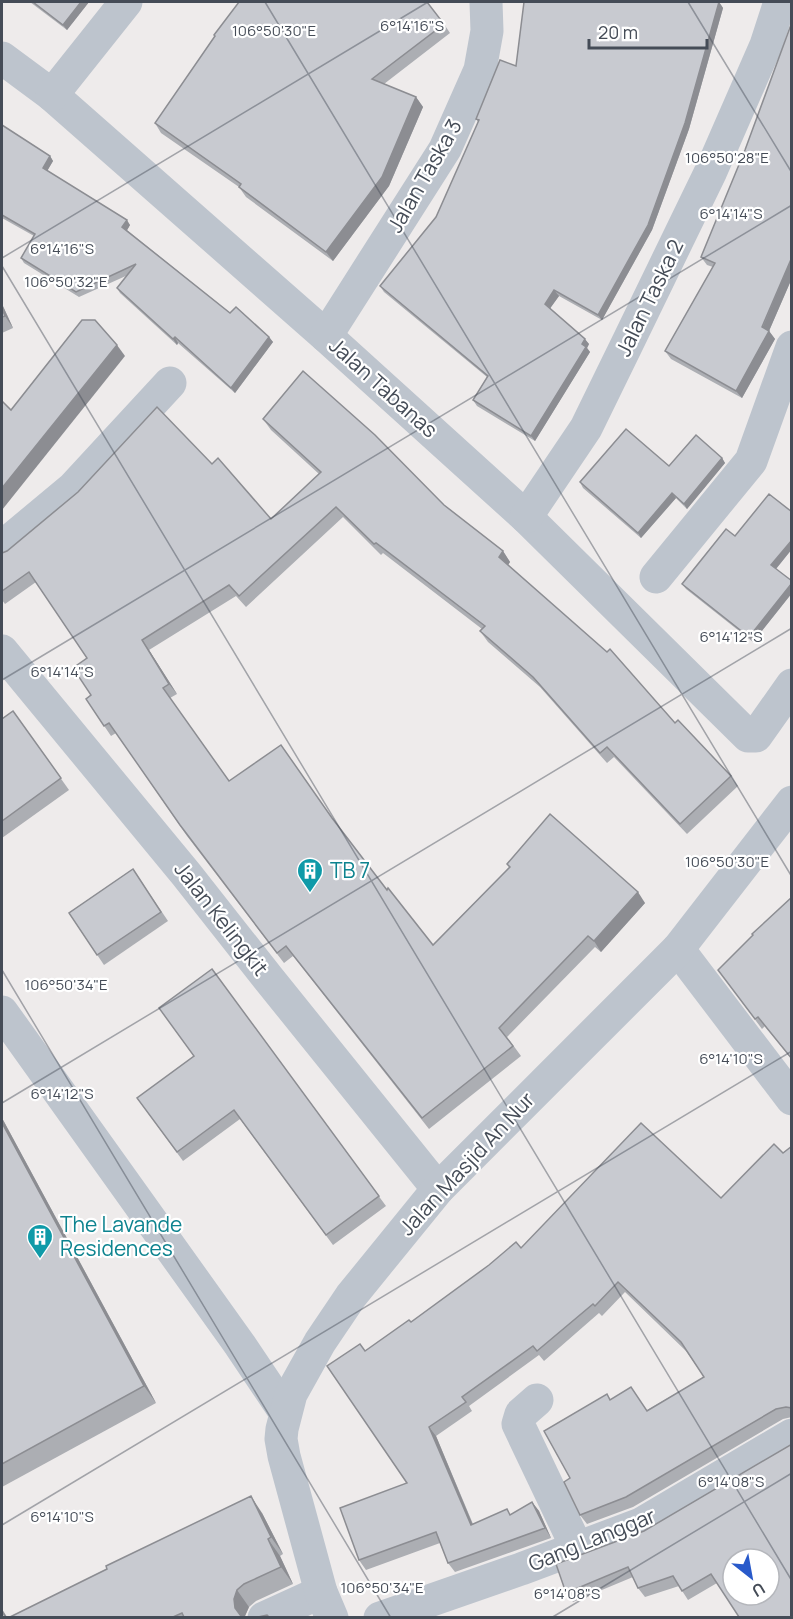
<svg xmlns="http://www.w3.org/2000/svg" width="793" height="1619" viewBox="0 0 793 1619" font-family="Manrope,sans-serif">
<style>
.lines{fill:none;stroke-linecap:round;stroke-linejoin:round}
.street{stroke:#bdc4cd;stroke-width:33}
.wall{fill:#acaeb3}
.shaded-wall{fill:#8c8d92}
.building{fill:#c8cad0;stroke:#8c8d92;stroke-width:1.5;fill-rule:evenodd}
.ticks{fill:none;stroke:#454c57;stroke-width:1.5;stroke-opacity:0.45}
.labels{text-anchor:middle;stroke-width:4.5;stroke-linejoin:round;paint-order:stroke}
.street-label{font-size:21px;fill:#454c57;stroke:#fff}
.culture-label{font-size:21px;fill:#0d838f;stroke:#fff;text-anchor:start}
.ticks-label{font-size:15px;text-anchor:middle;fill:#454c57;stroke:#fff;stroke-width:4.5;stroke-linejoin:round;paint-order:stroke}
</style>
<rect width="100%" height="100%" fill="#eeebeb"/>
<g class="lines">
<g class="street">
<polyline points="2,58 52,95 326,336 526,517 748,736 756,736 792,685"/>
<polyline points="52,95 126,2"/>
<polyline points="326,336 445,149 480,70 487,31 486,2"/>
<polyline points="526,517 586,428 629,340 711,171 766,45 780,2"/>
<polyline points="2,547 73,488 170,383"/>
<polyline points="656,577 751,461 792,347"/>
<polyline points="2,651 186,874 268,978 438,1189"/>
<polyline points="678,949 792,1099"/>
<polyline points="2,1012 240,1345 285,1412"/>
<polyline points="537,1400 521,1414 518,1424 577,1548"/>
<polyline points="264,1618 321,1592"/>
<polyline points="332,1618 321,1592 284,1456 281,1439 282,1429 291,1394 320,1342 351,1296 438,1189 678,949 792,802"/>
<polyline points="380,1618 521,1569 641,1524 792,1435"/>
</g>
</g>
<g class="wall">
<polygon points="30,2 89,2 67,30"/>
<polygon points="719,2 723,8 689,129 652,230 602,320 559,296 550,308 589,344 587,348 590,352 535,441 477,406 473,400 487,377 384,292 380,286 436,217 478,122 476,119 516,66"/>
<polygon points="792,22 792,278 769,331 775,339 742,398 671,359 665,351 713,267 707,265 701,257 745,150"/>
<polygon points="444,24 450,33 384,84 416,97 423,107 389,186 333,261 246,197 239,187 161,133 155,123"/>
<polygon points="2,125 50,156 53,161 47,171 130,225 127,230 230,313 269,337 273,342 235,393 178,343 177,345 120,293 117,288 128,275 79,297 24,263 21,258 34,236 2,218"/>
<polygon points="2,304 13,328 2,333"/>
<polygon points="263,419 444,505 503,551 510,562 508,565 731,776 738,786 687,834 614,757 607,763 540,687 488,642 480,631 482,629 383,553 381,555 343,517 246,607 236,596 149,650 177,694 170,698 229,781 332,818 387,890 433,945 509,867 507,864 645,903 601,952 595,947 507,1037 521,1056 429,1129 293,956 284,963 187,836 116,733 111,736 86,699 91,695 87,658 36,582 5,604 2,600 2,553 212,464 271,519 319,474 271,430"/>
<polygon points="722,458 725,463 687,509 676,498 641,538 583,488 580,482 669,466"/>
<polygon points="792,512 792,549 776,569 792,581 792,593 753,642 686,589 682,584 735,536"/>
<polygon points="13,711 69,790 2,838 2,719"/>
<polygon points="133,869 168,921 104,965 69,913"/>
<polygon points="792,897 792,1060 765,1026 762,1029 718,970"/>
<polygon points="212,969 386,1206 333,1245 240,1119 183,1161 137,1098 194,1056"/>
<polygon points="2,1118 156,1403 2,1487"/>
<polygon points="792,1146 792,1417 783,1419 633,1507 587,1524 580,1515 570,1478 607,1394 611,1400 647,1410 704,1377 686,1351 625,1292 602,1316 599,1313 544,1361 539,1355 469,1406 472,1411 436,1436 473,1524 511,1515 532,1502 539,1511 551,1538 455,1572 448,1563 440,1543 366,1570 359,1560 407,1483 365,1351 411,1322 521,1248 721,1198"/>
<polygon points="792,1444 717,1583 688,1600 679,1586 645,1597 638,1588 633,1577 573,1602 566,1593 644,1531"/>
<polygon points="262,1513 283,1554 280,1556 293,1584 256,1601 249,1607 245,1616 246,1617 10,1617"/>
</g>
<g class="shaded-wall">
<polygon points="81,2 89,2 67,30 63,25"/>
<polygon points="719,2 723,8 689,129 652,230 602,320 598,315"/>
<polygon points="416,97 423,107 389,186 333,261 326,252"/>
<polygon points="50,156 53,161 46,173 43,168"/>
<polygon points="127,220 130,225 126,232 122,227"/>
<polygon points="792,257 792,278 769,331 775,339 742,398 736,391"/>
<polygon points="554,290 559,296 549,310 545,304"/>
<polygon points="2,304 13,328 5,316 2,309"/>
<polygon points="175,337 178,343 177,345 173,339"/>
<polygon points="269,337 273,342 235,393 231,388"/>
<polygon points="585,339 589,344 587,348 590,352 535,441 531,436"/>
<polygon points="117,345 125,356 2,510 2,488"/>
<polygon points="722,458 725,463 687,509 684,504"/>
<polygon points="672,493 676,498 641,538 638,533"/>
<polygon points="792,540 792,549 775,570 771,565"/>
<polygon points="503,551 510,562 506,568 499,557"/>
<polygon points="792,583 792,593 753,642 749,637"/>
<polygon points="142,640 149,650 177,694 169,684"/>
<polygon points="638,892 645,903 601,952 594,941"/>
<polygon points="2,1118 156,1403 144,1386 2,1123"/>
<polygon points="429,1427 436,1436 477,1535 471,1525"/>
<polygon points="251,1496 262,1513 283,1554 271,1537"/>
<polygon points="532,1502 539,1511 551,1538 545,1528"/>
<polygon points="268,1539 280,1556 293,1584 281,1567"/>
<polygon points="237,1590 249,1607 245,1616 246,1617 241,1617 235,1608 234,1599"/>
<polygon points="2,1609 7,1617 4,1617 2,1612"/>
</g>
<g class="building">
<polygon points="33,2 81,2 63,25"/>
<polygon points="239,2 427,2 444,24 372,79 416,97 382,177 326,252 239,187 241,184 155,123 215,36 214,35"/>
<polygon points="524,2 719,2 685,123 648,225 598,315 554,290 545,304 585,339 582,344 586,347 531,436 473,400 488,376 380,286 436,217 479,120 476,119 500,60 516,66"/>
<polygon points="792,22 792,257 762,327 769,331 736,391 665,351 715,263 701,257 745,150"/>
<polygon points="2,125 50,156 43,168 127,220 122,227 230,313 236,307 269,337 231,388 175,337 173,339 117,288 136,264 76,292 21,258 35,234 2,215"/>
<polygon points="2,309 5,316 2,317"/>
<polygon points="82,320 95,320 117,345 2,488 2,401 11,410"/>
<polygon points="303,371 375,435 444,505 503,551 499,557 607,652 610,649 675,723 678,720 731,776 680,824 607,747 600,753 533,677 480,631 485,626 376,543 374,544 336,507 239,596 229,585 142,640 169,684 163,688 229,781 281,745 332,818 387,890 388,888 433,945 510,867 507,864 550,814 638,892 594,941 588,936 499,1028 513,1046 422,1118 286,946 277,953 180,825 109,723 104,726 86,699 91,695 73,668 87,658 29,572 2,591 2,553 7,551 78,492 157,407 212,464 218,458 271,519 321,472 263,419"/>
<polygon points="626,429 669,466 696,435 722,458 684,504 672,493 638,533 580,482"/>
<polygon points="769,494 792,512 792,540 771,565 792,581 792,583 749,637 682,584 726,529 735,536"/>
<polygon points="13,711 61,778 2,821 2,719"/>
<polygon points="133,869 161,912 97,955 69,913"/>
<polygon points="792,897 792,1059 758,1017 755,1019 718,970 753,935 752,934"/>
<polygon points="212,969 379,1196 326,1235 234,1110 177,1152 137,1098 194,1056 159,1008"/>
<polygon points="2,1123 144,1386 2,1464"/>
<polygon points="641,1123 721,1198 774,1144 783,1153 792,1146 792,1408 786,1407 776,1409 626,1497 580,1515 564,1482 570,1478 544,1431 607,1394 610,1400 631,1387 647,1411 704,1377 681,1342 618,1282 595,1306 593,1304 537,1351 533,1346 462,1397 466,1402 429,1427 471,1525 507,1509 510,1515 532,1502 545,1528 448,1563 436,1532 359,1560 340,1508 407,1483 327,1366 360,1344 365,1351 409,1320 411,1322 489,1265 516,1242 521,1248"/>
<path d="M792,1444V1617H739L711,1574L682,1591L673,1576L638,1588L628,1567L566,1593L556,1564L644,1531ZM733,1559H769V1595H733Z"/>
<polygon points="251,1496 271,1537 268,1539 281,1567 244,1584 237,1590 234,1599 235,1608 241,1616 244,1617 184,1617 182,1613 173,1617 10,1617 107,1569 106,1566"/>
<polygon points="267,1615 269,1617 258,1617"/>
</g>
<path class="ticks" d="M265,2L792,877M688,2L792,173M2,258L428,2M2,266L792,1581M2,680L792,205M2,970L391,1618M2,1103L792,628M2,1525L792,1051M551,1618L792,1473"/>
<defs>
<symbol id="building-pin" viewBox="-11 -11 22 30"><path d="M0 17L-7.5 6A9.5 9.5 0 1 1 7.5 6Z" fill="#0f9aa8" stroke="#fff"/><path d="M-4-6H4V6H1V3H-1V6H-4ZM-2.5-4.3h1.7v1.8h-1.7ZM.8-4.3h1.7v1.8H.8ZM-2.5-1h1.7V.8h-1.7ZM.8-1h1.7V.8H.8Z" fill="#fff"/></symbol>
</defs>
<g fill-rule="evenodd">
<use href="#building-pin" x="295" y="856" width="30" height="40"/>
<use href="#building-pin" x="25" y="1222" width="30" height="40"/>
</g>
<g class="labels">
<g class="street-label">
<text transform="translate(425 176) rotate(-60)" y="7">Jalan Taska 3</text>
<text transform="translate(650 298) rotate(-64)" y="7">Jalan Taska 2</text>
<text transform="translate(383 388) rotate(42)" y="7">Jalan Tabanas</text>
<text transform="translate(221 919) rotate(52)" y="7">Jalan Kelingkit</text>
<text transform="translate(467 1164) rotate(-47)" y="7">Jalan Masjid An Nur</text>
<text transform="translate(592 1540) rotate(-22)" y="7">Gang Langgar</text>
</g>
<g class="culture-label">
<text x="330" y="878">TB 7</text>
<text x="60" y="1232">The Lavande<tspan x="60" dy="24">Residences</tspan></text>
</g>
</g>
<g class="ticks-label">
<text x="412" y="31">6°14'16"S</text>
<text x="274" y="36">106°50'30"E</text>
<text x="727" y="163">106°50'28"E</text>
<text x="731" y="219">6°14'14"S</text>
<text x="62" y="254">6°14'16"S</text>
<text x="66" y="287">106°50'32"E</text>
<text x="731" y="642">6°14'12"S</text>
<text x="62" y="677">6°14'14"S</text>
<text x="727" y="867">106°50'30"E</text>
<text x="66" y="990">106°50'34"E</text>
<text x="731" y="1064">6°14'10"S</text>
<text x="62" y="1099">6°14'12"S</text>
<text x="731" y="1487">6°14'08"S</text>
<text x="62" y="1522">6°14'10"S</text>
<text x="382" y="1593">106°50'34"E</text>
<text x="567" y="1599">6°14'08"S</text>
</g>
<rect width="793" height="1619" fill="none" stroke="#454c57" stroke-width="6"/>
<g transform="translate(751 1577) rotate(149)"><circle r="28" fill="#ffffff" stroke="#b5b7bc" stroke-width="1.5"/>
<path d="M0-4.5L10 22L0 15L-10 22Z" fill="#295aca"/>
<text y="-9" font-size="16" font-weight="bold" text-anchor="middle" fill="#454c57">U</text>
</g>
<path d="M589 39v9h118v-9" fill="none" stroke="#454c57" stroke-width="3"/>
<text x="598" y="39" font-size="18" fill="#454c57" stroke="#ffffff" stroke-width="4.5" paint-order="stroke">20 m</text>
</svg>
